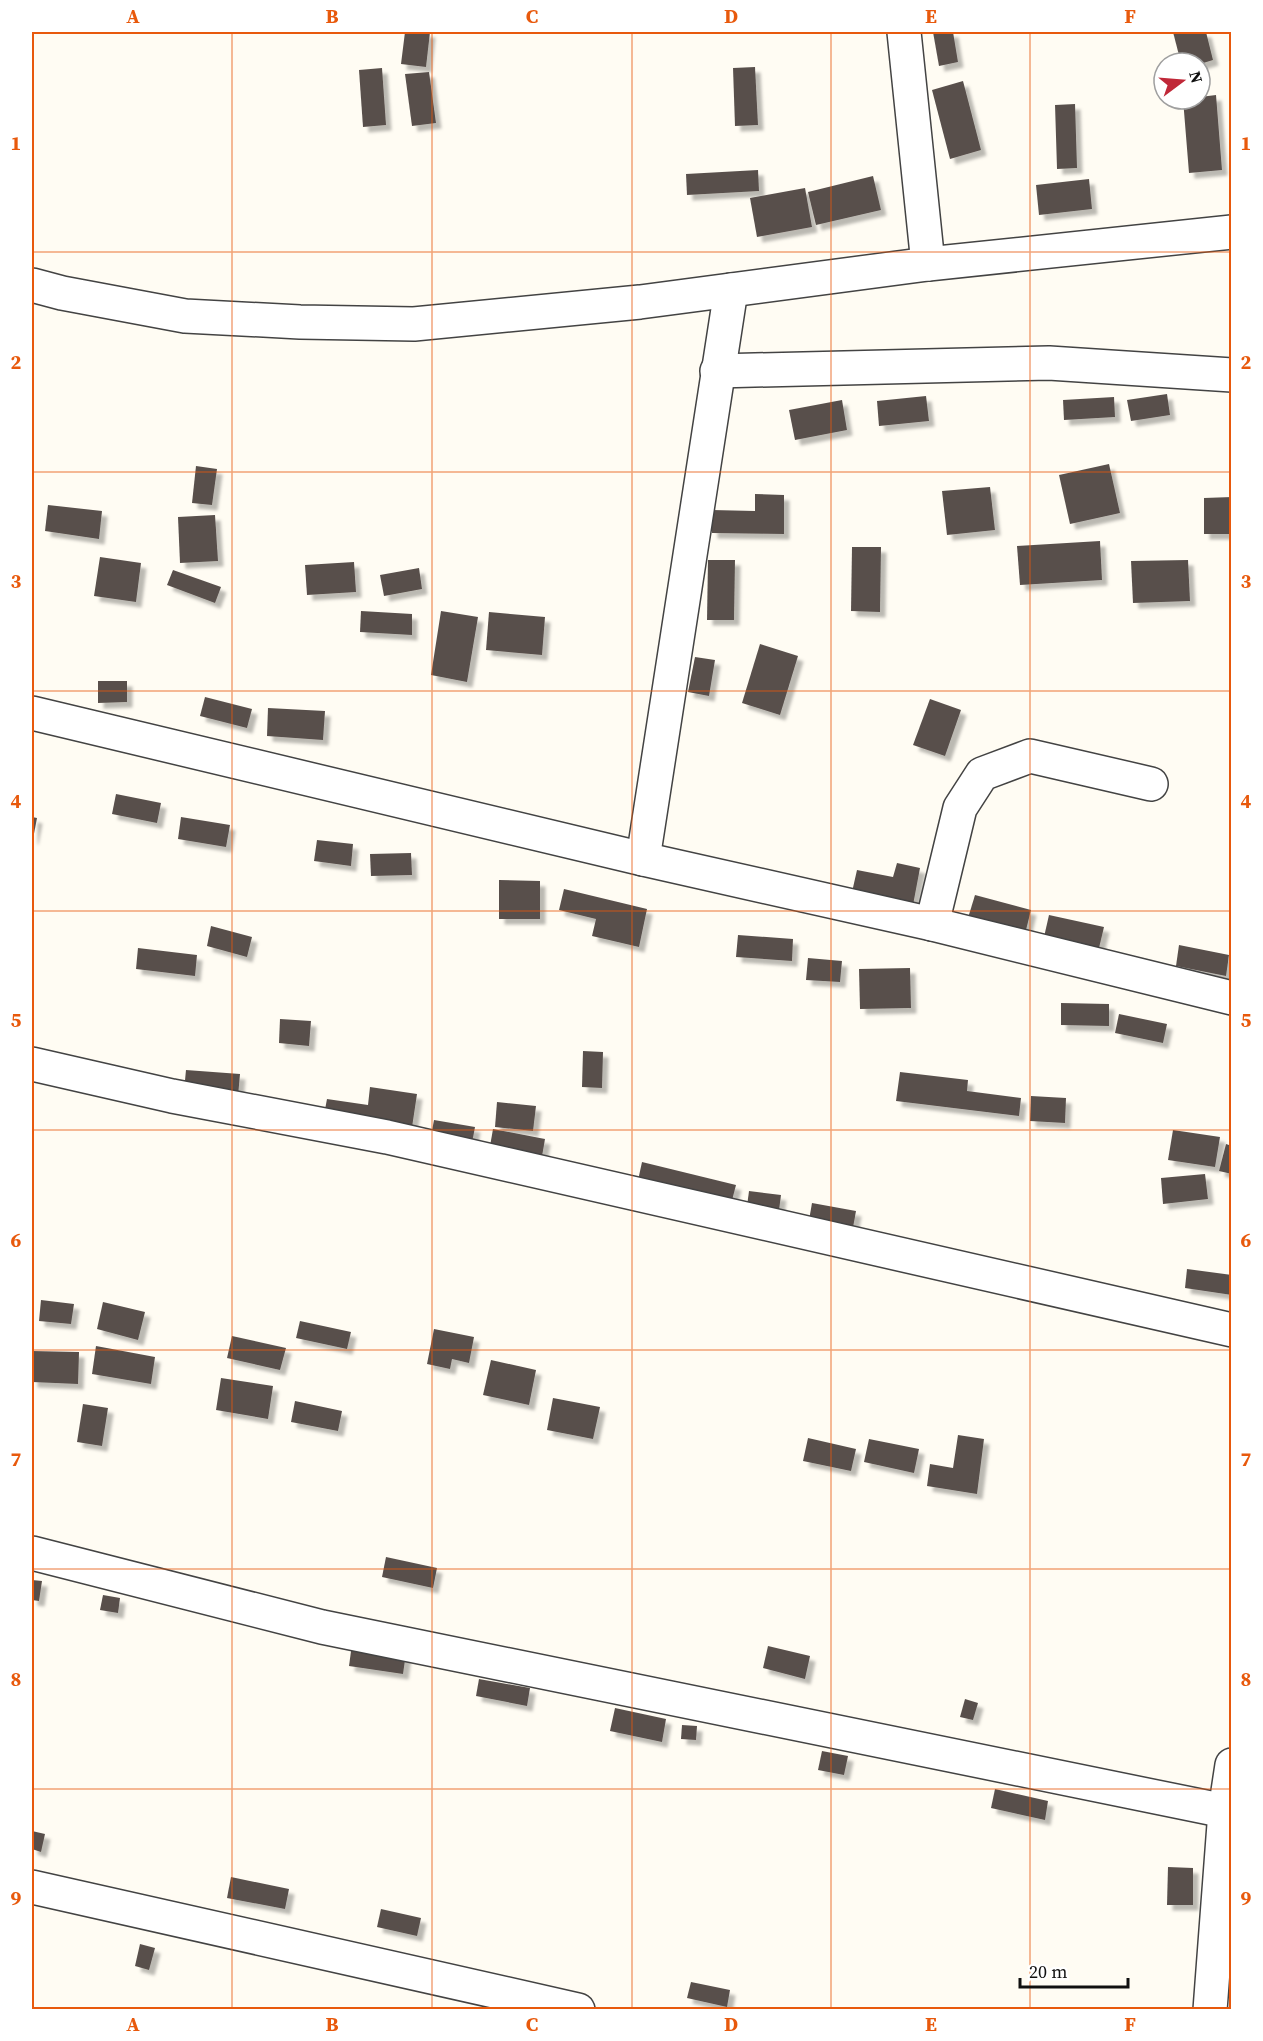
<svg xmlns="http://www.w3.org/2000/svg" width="1263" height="2041" viewBox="0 0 1263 2041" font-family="'Source Serif 4',serif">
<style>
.building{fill:#59504c;filter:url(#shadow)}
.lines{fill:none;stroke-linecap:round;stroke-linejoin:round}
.minor-casing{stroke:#434343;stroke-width:36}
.minor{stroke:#fff;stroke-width:33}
.grid{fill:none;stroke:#e8590c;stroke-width:1.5;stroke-opacity:0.55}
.neatline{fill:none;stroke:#e8590c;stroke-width:2}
.grid-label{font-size:20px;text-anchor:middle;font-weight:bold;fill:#e8590c}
</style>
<defs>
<filter id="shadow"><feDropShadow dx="5.5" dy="5.5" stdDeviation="1.5" flood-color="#0004"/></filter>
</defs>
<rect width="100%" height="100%" fill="#fffcf3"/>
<g class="building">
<polygon points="405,32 430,32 426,67 401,64"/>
<polygon points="933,32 953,32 958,62 939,66"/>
<polygon points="1173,32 1206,32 1213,60 1200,64 1181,63"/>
<polygon points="755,67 758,125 735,126 733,68"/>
<polygon points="382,68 386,125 363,127 359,70"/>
<polygon points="429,72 436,123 412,126 405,74"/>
<polygon points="963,81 981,150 950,159 932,90"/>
<polygon points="1216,95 1222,170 1189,173 1183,99 1200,99 1200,97"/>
<polygon points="1075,104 1077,168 1057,169 1055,105"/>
<polygon points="758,170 759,191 687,195 686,174"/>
<polygon points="873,176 881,210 816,225 808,192"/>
<polygon points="1089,179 1092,209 1039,215 1036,185"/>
<polygon points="805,188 812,227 757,237 750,198"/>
<polygon points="1167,394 1170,415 1131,421 1127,400"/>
<polygon points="926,396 929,421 879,426 877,401"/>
<polygon points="1114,397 1115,417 1064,420 1063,400"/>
<polygon points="842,400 847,430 795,440 789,410"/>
<polygon points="1109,464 1120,513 1070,524 1059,475"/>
<polygon points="196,466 217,469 212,505 192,503"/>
<polygon points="990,487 995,530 947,535 942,491"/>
<polygon points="755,494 784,495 784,534 712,533 712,510 755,511"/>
<polygon points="1232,497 1232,534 1204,534 1204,498"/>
<polygon points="48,505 102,511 99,539 45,531"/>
<polygon points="215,515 218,561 180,563 178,517"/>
<polygon points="1100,541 1102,580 1020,585 1017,546"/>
<polygon points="852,547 881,547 880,612 851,611"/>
<polygon points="100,557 141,563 136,602 94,596"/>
<polygon points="708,560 735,560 734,620 707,620"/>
<polygon points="1188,560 1190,601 1133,603 1131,561"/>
<polygon points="354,562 356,592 307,595 305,565"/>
<polygon points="419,568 422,589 384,596 380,575"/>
<polygon points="173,570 221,587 215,603 167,585"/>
<polygon points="361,611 412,614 412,635 360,632"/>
<polygon points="441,611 478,617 467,682 431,675"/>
<polygon points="489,612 545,617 542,655 486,650"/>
<polygon points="760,644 798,656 780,715 742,703"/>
<polygon points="695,657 715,660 709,696 688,692"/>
<polygon points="98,681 127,681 127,702 98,703"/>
<polygon points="205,697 252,709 247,728 200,716"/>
<polygon points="930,699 961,710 945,756 913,745"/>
<polygon points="268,708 325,711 323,740 267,736"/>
<polygon points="116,794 161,803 157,823 112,814"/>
<polygon points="32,817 37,818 33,839 32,839"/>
<polygon points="181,817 230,825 226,847 178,839"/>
<polygon points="317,840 353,844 351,866 314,861"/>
<polygon points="411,853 412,875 371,876 370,854"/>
<polygon points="897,863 920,868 913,905 852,892 857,870 893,877"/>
<polygon points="499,880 540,881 540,919 499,919"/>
<polygon points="564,889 647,909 639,947 592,936 596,919 559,910"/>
<polygon points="975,895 1031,910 1025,934 968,918"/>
<polygon points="1049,915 1104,927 1099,948 1044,937"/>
<polygon points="211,926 252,937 247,957 207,946"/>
<polygon points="738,935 793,939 792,961 736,957"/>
<polygon points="1179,945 1229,955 1226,976 1176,966"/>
<polygon points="138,948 197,955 195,976 136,969"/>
<polygon points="808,958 842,961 840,982 806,980"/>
<polygon points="910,968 911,1008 860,1009 859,969"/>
<polygon points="1061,1003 1109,1004 1109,1026 1061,1025"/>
<polygon points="1119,1014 1167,1024 1163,1043 1115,1033"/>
<polygon points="280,1019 311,1021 309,1046 279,1043"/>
<polygon points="583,1051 603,1052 602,1088 582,1087"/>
<polygon points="186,1070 240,1074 238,1096 184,1091"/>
<polygon points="900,1072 968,1080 967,1091 1021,1098 1019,1116 896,1101"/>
<polygon points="370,1087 417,1094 411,1134 323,1120 327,1099 368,1105"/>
<polygon points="1031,1096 1066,1098 1065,1123 1030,1121"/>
<polygon points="497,1102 536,1106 533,1131 495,1127"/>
<polygon points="434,1120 475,1127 471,1148 430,1141"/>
<polygon points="493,1129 545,1139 541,1162 489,1152"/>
<polygon points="1173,1130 1220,1137 1215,1167 1168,1160"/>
<polygon points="1226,1144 1232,1146 1232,1174 1219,1171"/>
<polygon points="642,1162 736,1185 730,1208 637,1185"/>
<polygon points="1205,1174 1208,1199 1163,1204 1161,1178"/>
<polygon points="749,1191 781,1195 778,1218 746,1214"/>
<polygon points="812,1203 856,1211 852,1233 808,1226"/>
<polygon points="1187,1269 1232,1275 1232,1295 1185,1288"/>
<polygon points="41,1300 74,1304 71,1324 39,1321"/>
<polygon points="103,1302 145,1312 138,1340 97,1329"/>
<polygon points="300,1321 351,1332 347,1349 296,1338"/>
<polygon points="434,1329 474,1337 469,1363 452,1359 450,1369 427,1364"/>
<polygon points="232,1336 286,1348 280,1370 227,1358"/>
<polygon points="96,1346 155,1357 151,1384 92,1374"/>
<polygon points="32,1351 79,1352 78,1384 32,1382"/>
<polygon points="491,1360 536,1370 529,1405 483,1395"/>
<polygon points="221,1378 273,1386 268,1419 216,1410"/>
<polygon points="553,1398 600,1407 593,1439 547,1430"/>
<polygon points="295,1401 342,1411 338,1431 291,1422"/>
<polygon points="83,1404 108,1408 102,1446 77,1442"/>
<polygon points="958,1435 984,1439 977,1494 927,1486 930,1464 953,1468"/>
<polygon points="808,1438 856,1449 851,1471 803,1461"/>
<polygon points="869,1439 919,1449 914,1473 864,1462"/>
<polygon points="386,1557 437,1568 433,1588 382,1577"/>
<polygon points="32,1580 42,1581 39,1601 32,1600"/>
<polygon points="103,1595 120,1598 118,1613 100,1610"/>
<polygon points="352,1644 406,1653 403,1674 349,1666"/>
<polygon points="768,1646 810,1656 805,1679 763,1668"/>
<polygon points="479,1679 530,1688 527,1706 476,1696"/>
<polygon points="965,1699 978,1703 973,1720 960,1717"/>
<polygon points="615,1708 666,1719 662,1742 610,1731"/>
<polygon points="682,1725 697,1726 696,1740 681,1739"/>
<polygon points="822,1751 848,1756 844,1775 818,1770"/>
<polygon points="995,1789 1048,1801 1045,1820 991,1808"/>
<polygon points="32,1831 45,1834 41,1852 32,1849"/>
<polygon points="1168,1867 1193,1868 1193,1905 1167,1905"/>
<polygon points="231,1877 289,1889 285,1909 227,1898"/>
<polygon points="381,1909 421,1918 417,1936 377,1927"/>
<polygon points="140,1944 155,1948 149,1970 135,1966"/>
<polygon points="691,1982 730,1990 727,2007 687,1998"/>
</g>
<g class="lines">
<defs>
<g id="minor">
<polyline points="904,32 928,264"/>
<polyline points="32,285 62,293 185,316 300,322 414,324 640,302 928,264 1232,232"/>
<polyline points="717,371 1049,363 1232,375"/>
<polyline points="32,713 643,859 932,924 1232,998"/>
<polyline points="643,859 731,290"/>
<polyline points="932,924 960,808 982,774 1030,756 1151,784"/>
<polyline points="32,1064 172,1096 387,1137 1232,1330"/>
<polyline points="32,1553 322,1627 1225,1811"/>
<polyline points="32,1887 578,2010"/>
<polyline points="1210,2010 1225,1811 1232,1765"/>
</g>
</defs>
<use href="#minor" class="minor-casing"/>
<use href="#minor" class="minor"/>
</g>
<path class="grid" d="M232,32V2010M432,32V2010M632,32V2010M831,32V2010M1030,32V2010M32,252H1232M32,472H1232M32,691H1232M32,911H1232M32,1130H1232M32,1350H1232M32,1569H1232M32,1789H1232"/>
<rect width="1263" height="2041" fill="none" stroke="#ffffff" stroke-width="66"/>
<g transform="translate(1182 81) rotate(74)"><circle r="28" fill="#ffffff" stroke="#9f9f9f" stroke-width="1.5"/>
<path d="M0-4.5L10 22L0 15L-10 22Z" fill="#c02838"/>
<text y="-9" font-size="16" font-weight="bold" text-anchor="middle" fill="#101010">N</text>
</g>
<path d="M1020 1978v9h108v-9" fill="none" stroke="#101010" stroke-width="3"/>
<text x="1029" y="1978" font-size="18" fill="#101010" stroke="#ffffff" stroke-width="4.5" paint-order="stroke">20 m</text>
<rect x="33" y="33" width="1197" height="1975" class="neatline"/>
<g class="grid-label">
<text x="133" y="23">A</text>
<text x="332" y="23">B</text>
<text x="532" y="23">C</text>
<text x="731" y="23">D</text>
<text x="931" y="23">E</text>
<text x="1130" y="23">F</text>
<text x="16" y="150">1</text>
<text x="1246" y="150">1</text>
<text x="16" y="369">2</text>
<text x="1246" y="369">2</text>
<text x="16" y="588">3</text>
<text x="1246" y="588">3</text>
<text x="16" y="808">4</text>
<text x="1246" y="808">4</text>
<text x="16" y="1027">5</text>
<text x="1246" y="1027">5</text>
<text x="16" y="1247">6</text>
<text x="1246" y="1247">6</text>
<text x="16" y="1466">7</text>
<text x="1246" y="1466">7</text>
<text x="16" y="1686">8</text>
<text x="1246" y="1686">8</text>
<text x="16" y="1905">9</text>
<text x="1246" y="1905">9</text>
<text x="133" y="2031">A</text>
<text x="332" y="2031">B</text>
<text x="532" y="2031">C</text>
<text x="731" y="2031">D</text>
<text x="931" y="2031">E</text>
<text x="1130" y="2031">F</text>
</g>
</svg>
